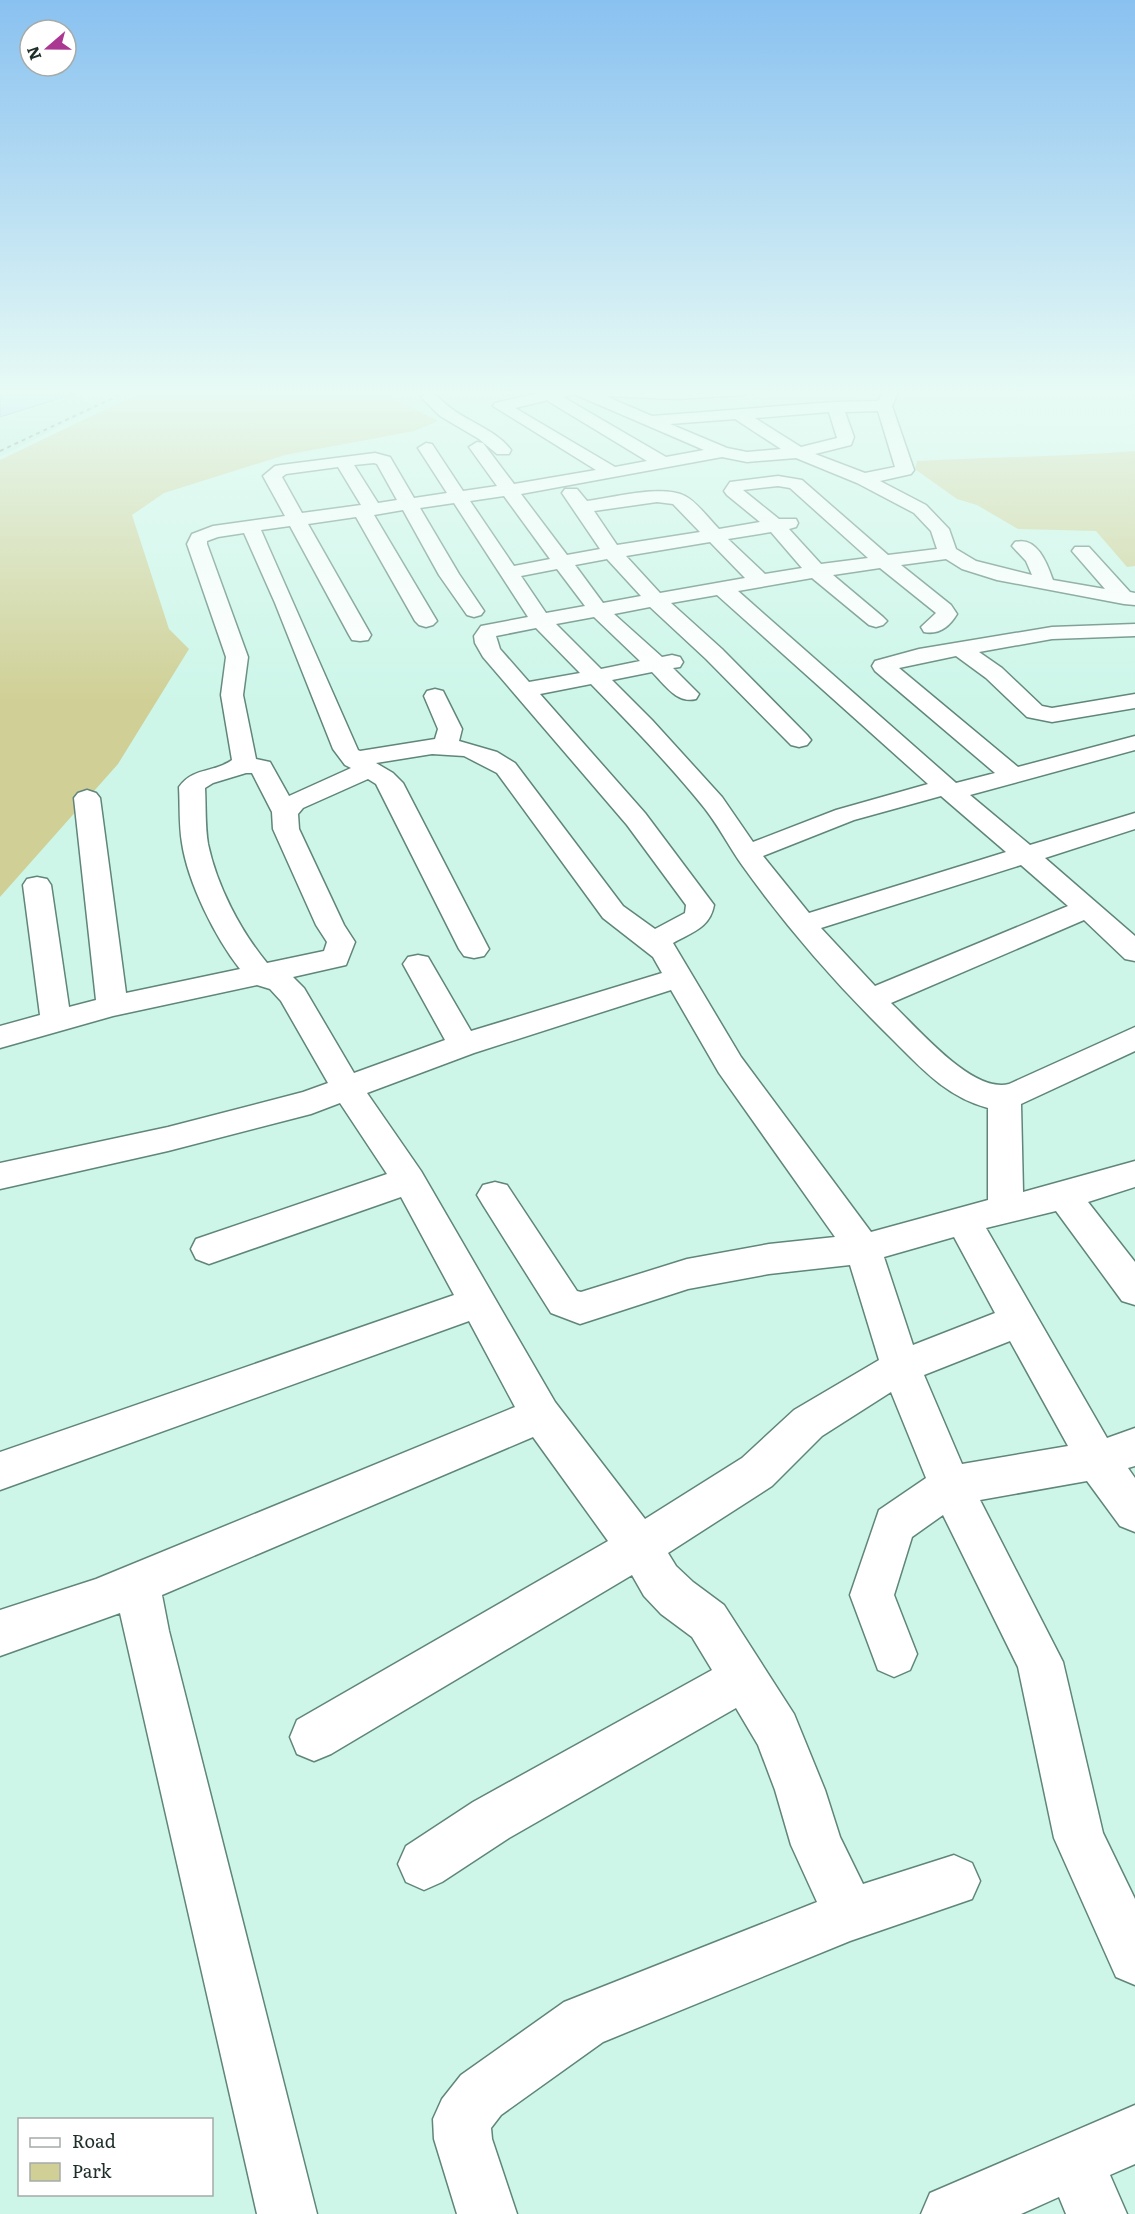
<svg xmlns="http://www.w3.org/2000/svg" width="1135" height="2214" viewBox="0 0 1135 2214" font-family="Literata,serif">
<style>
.built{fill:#b9eada}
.green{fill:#d0d096}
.water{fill:#9bd4fc;stroke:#76a2bd;stroke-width:1.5}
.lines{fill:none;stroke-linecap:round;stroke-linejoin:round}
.minor-casing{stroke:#60857a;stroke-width:3}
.minor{fill:#fff;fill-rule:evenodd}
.rail{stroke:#678179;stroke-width:2;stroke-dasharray:4 4;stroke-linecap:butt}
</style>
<rect width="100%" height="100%" fill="#cdf6e9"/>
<polygon class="built" points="76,395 96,408 0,457 0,419"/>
<g class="green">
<polygon points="146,390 392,390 387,391 390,396 438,421 414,431 285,455 164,493 132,515 169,629 189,649 118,764 0,897 0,460"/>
<path d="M1135,451V566L1127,567L1096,531L1018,529L977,505L957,499L915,469L917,461C990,457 1062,457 1135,451Z"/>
</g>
<polygon class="water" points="0,390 86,390 0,417"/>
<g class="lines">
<defs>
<g id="minor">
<path d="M552,390H751L743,395L677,399L605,396L652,416L835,402L878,401L885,390H899L892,406L914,470L911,474L880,481L926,505L949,529L956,549L976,561L1032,575L1026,561L1012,546L1015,542C1037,536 1047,563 1053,580L1105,589L1072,551L1075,547H1089L1130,592L1135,593V605L1124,604L997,580L962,569L946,559L901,565L951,605L957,614C950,626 939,635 924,632L921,627L936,613L880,568L833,575L883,617L887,621L883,625L876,627L869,625L812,578L738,591L956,783L995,773L875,671L872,666L875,661L919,649L1052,627L1135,624V636L1052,639L979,652L1002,668L1042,706L1052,708L1135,694V708L1052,722L1027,717L986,678L956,656L899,668L1018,767L1135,736V750L970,795L1030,845L1135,813V829L1045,858L1135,936V961L1125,959L1084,920L891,1003C917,1027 972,1094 1009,1084L1135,1027V1051L1021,1104L1023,1192L1135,1161V1187L1088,1202L1135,1262V1305L1122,1301L1056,1211L986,1228L1107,1438L1135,1428V1466L1128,1468L1135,1478V1532L1120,1526L1087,1481L980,1500L1063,1662L1103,1833L1135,1899V1985L1116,1977L1054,1838L1018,1667L943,1515L912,1537L894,1595L917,1654L910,1670L894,1677L878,1670L850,1595L879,1510L926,1478L891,1392L822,1436L772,1486L668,1553L676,1566L693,1582L724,1605L794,1714L825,1790L840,1837L863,1884L954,1855L972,1863L980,1881L972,1899L850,1941L603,2042L501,2115L491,2128L492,2139L517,2214H457L434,2139L433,2119L442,2099L461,2075L564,2002L817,1902L791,1845L775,1790L758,1745L736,1708L509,1838L442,1882L424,1890L406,1882L398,1864L406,1846L473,1802L712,1670L692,1637L661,1614L644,1596L632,1575L331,1754L314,1761L297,1754L290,1737L297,1720L608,1541L533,1437L162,1595L169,1631L317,2214H257L120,1613L0,1656V1610L96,1579L515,1407L469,1321L0,1490V1452L454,1295L401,1197L209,1264L196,1259L191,1249L196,1239L387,1174L340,1103L311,1114L168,1151L0,1189V1163L168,1127L303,1092L328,1083L281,1001L270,989L257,985L113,1016L0,1048V1026L40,1015L23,885L27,879L37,877L47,879L51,885L69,1007L96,1000L74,798L78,793L87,790L96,793L100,798L126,993L240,969C215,937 188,883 182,843C179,825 180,805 179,787C193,767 214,773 232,760L221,695L226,657L187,544L192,534L213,526L285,516L263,476L275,466L281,465L375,453L390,457L414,498L447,493L418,448L426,443L432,444L463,491L497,486L469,447L477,442L483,443L514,484L596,470L493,406L495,403ZM574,394L704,450L666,457L563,397ZM548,400V401L647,461L615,467L515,408ZM878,411L895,467L865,473L815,454L851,445L854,437L845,412ZM829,412L837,438L801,447L755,418ZM735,419L781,449L747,452L727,448L670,424ZM722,457L747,462L796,458L857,483L914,513L931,531L937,549L888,555L802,480L778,476L730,482L724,491L727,495L760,522L719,529C709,519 697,502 685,496C662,484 612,498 587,501L577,489H565L562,493L600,549L567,555L521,494ZM374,463L377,464L397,500L378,503L354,465ZM338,467L361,505L302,513L282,477L286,474ZM778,486L790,488L868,558L821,564L789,529L796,527L798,523L796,519H779L743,490ZM504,496L550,559L514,566L470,501ZM657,502L673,504L700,532L617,545L594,511ZM454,503L528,617L481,626L474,636L475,643L483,657L627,825L686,905L685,913L655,929L623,906L515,763L497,752L459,741L462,729L443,691L435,689L427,691L424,696L438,729L435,739L360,751L358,750L261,530L290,526L349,635L352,640L360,641L368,640L371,635L308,524L356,517L415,621L419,625L426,627L433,625L437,621L374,515L403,510L439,575L467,615L474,617L481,615L484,611L459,574L420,508ZM771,532L802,568L765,574L728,539ZM244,533L275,603L333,749L345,765L351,768L289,796L270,762L256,759L243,695L248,657L207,544V541L218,537ZM710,542L745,578L660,593L626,556ZM607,559L641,596L603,603L575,565ZM557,569L585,606L546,613L521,576ZM717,595L928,784L836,810L753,842L722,797L652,720L612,680L652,672C665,685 677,704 696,699L699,694L673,668L680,667L683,662L680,657L672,655L662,657L614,614L650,607L706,659L791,745L799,747L807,745L811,740L807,735L722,649L671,603ZM594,617L640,661L601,669L556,624ZM536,628L580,673L529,682L500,649L496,636ZM591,684C629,723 667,762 702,805C717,823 728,845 742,865C787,928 838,986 893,1040C922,1069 947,1097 988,1108V1200L871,1232L741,1057L673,943C692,932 710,928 714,905L645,813L540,694ZM432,754L464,756L497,773L603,918L653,957L662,973L471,1031L428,957L418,955L408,957L403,964L445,1040L354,1073L304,988L293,977L346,965L355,942L344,925L299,829L298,814L303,808L368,779L376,784L459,949L464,956L474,958L484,956L489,949L403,783L393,773L376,763ZM246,773H252L272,812L273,829L316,925L327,942L324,951L267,963C240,930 217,886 208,844C205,826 206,806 205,788L213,783ZM941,796L1006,852L809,913L763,856L854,820ZM1021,865L1068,906L875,986L821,928ZM671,990L719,1073L835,1237L769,1244L687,1259L581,1292L577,1291L507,1185L495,1182L483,1185L477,1195L483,1205L551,1313L580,1324L688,1289L769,1274L850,1265L879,1360L794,1410L742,1458L645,1519L555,1402L421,1171L367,1093L474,1053ZM954,1237L995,1313L913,1345L884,1257ZM1010,1341L1068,1446L962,1464L924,1375Z"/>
<path d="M429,392C438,395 444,404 452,409C471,423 497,431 511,450L509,454H497L479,439L440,416L421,397Z"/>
<polygon points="1135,2105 1135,2164 1110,2175 1127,2214 1066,2214 1059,2197 1021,2214 921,2214 930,2193"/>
</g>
</defs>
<use href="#minor" class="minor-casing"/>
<use href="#minor" class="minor"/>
<polyline class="rail" points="0,451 130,390"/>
</g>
<linearGradient id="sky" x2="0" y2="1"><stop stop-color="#89c1f0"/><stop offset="0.56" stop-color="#e8fbf5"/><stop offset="1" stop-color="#e8fbf5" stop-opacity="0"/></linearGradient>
<rect width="1135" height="700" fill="url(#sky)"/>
<rect x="18" y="2118" width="195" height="78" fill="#ffffff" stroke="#a5aba9" stroke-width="1.5"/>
<rect x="30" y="2138" width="30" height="9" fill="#ffffff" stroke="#a5aba9" stroke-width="1.5"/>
<text x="72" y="2148" font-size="18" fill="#1e2e29">Road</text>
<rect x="30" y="2163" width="30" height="18" fill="#d0d096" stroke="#a5aba9" stroke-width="1.5"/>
<text x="72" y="2178" font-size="18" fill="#1e2e29">Park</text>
<g transform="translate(48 48) rotate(250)"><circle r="28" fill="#ffffff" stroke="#a5aba9" stroke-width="1.5"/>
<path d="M0-4.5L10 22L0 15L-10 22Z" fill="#aa3791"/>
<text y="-9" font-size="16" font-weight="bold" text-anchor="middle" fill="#1e2e29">N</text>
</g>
</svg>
